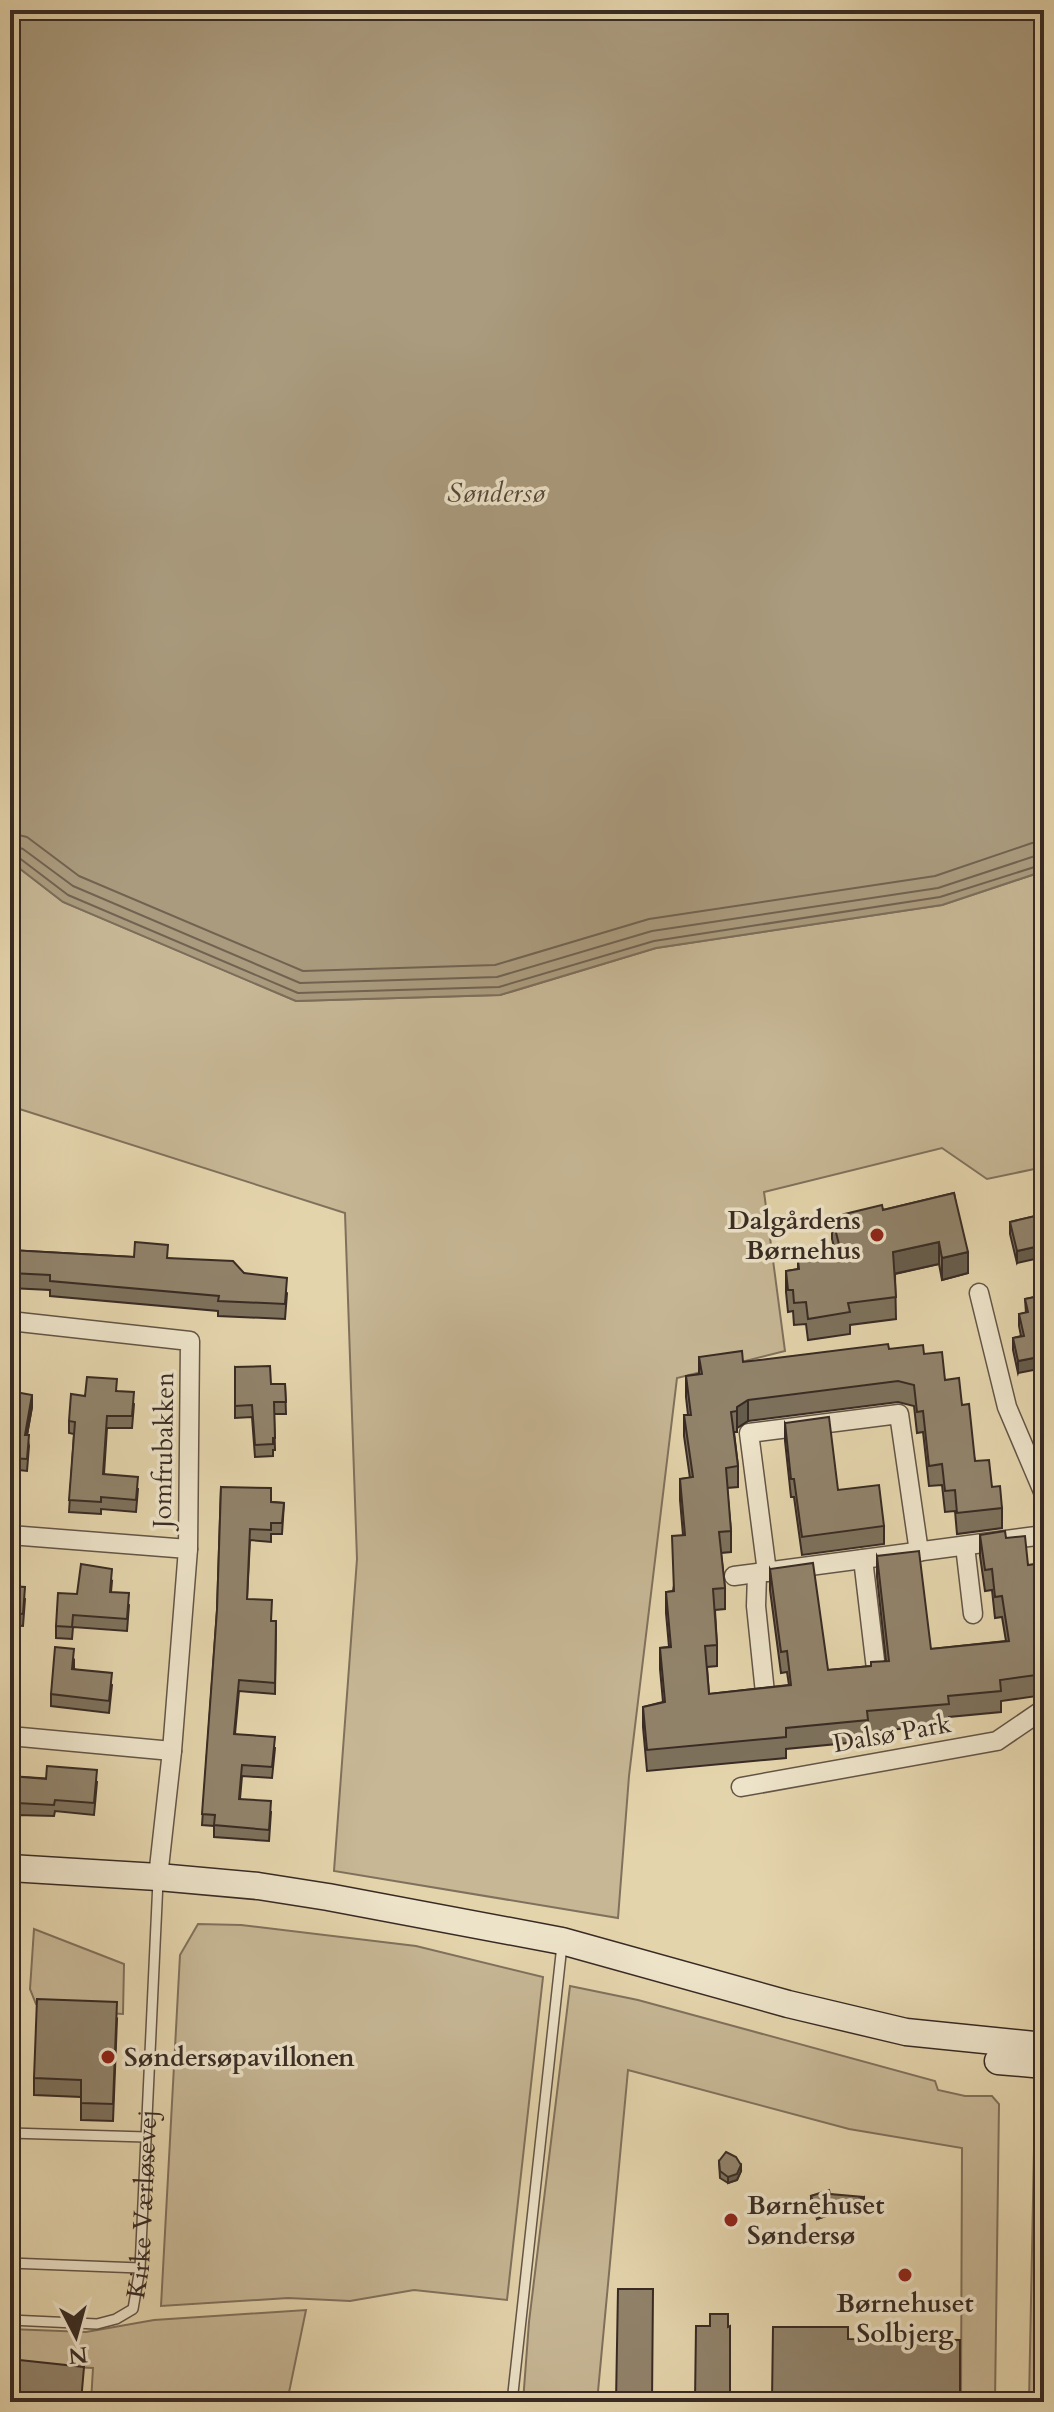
<svg xmlns="http://www.w3.org/2000/svg" width="1054" height="2412" viewBox="0 0 1054 2412" font-family="Cardo,serif">
<style>
.green{fill:#c7b795;stroke:#80715c;stroke-width:2}
.water{fill:#aa9b7e;stroke:#7c6e5a;stroke-width:2}
.lines{fill:none;stroke-linecap:round;stroke-linejoin:round}
.shore{stroke:#716351;stroke-width:2}
.lane-casing{stroke:#635546;stroke-width:12}
.street-casing{stroke:#635546;stroke-width:21}
.secondary-casing{stroke:#382b24;stroke-width:29}
.lane{stroke:#ede3c9;stroke-width:9}
.street{stroke:#ede3c9;stroke-width:18}
.secondary{stroke:#ede3c9;stroke-width:26}
.wall{fill:#7d715c;stroke:#382b24;stroke-width:2}
.shaded-wall{fill:#665c4b;stroke:#382b24;stroke-width:2}
.building{fill:#91836b;stroke:#382b24;stroke-width:2}
.poi-dot{fill:#8f2418;stroke:#ede3c9;stroke-width:3}
.labels{text-anchor:middle;stroke-width:7;stroke-linejoin:round;paint-order:stroke}
.poi-label{font-size:26px;font-weight:bold;fill:#382b24;stroke:#ede3c9;text-anchor:start}
.street-label{font-size:26px;fill:#382b24;stroke:#ede3c9}
.water-label{font-size:28px;font-style:italic;fill:#54473a;stroke:#ede3c9}
</style>
<rect width="100%" height="100%" fill="#e4d4ac"/>
<filter id="stains"><feTurbulence type="fractalNoise" baseFrequency=".0025" numOctaves="4"/><feColorMatrix values="0 0 0 0 .2 0 0 0 0 .09 0 0 0 0 .02 0 0 0 .5 -.17"/></filter>
<radialGradient id="worn" r=".72"><stop offset=".6" stop-color="#630" stop-opacity="0"/><stop offset="1" stop-color="#630" stop-opacity=".3"/></radialGradient>
<g class="green">
<polygon points="10,861 63,902 296,1001 500,995 656,948 942,905 1044,871 1044,1167 987,1179 942,1148 764,1192 785,1351 677,1378 629,1776 618,1918 334,1871 357,1559 345,1213 10,1106"/>
<polygon points="198,1924 241,1925 416,1946 543,1977 507,2300 414,2290 350,2301 288,2298 161,2306 180,1955"/>
<polygon points="34,1929 124,1964 123,2014 48,2010 48,2004 36,2004 30,1989"/>
<polygon points="570,1986 638,2000 935,2081 938,2090 965,2096 992,2096 999,2104 995,2402 961,2402 962,2148 849,2129 628,2070 597,2402 523,2402 529,2322"/>
<polygon points="1035,2099 1044,2099 1044,2402 1029,2402"/>
<polygon points="306,2310 287,2402 91,2402 93,2368 10,2364 10,2329 86,2332 154,2320"/>
</g>
<polygon class="water" points="10,10 1044,10 1044,871 942,905 656,948 500,995 296,1001 63,902 10,861"/>
<g class="lines">
<g class="shore">
<polyline points="10,833 27,837 79,876 303,971 495,965 649,919 935,876 1032,843 1044,841"/>
<polyline points="10,845 23,849 73,886 300,983 497,977 652,931 938,888 1044,853"/>
<polyline points="10,855 18,857 68,895 298,993 499,987 654,941 940,897 1044,864"/>
</g>
<defs>
<g id="lane">
<polyline points="10,2133 146,2137"/>
<polyline points="10,2263 140,2268"/>
<path id="s1" d="M10,2320L97,2324L116,2319L133,2309L140,2268L158,1881"/>
<polyline points="512,2402 562,1945"/>
</g>
<g id="street">
<polyline points="979,1293 1007,1407 1044,1494"/>
<polyline points="10,1321 190,1341 188,1549 172,1751 158,1877"/>
<polyline points="10,1535 188,1549"/>
<polyline points="965,1546 973,1614"/>
<polyline points="863,1559 876,1669"/>
<polyline points="767,1572 749,1433 899,1414 919,1552"/>
<polyline points="757,1574 756,1606 765,1693"/>
<polyline points="734,1576 1044,1535"/>
<polyline points="10,1736 172,1751"/>
<polyline points="741,1787 997,1741 1044,1709"/>
</g>
<g id="secondary">
<polyline points="10,1868 158,1877 258,1886 328,1897 562,1941 788,2004 906,2032 1044,2046"/>
<polyline points="998,2061 1044,2065"/>
</g>
</defs>
<use href="#lane" class="lane-casing"/>
<use href="#street" class="street-casing"/>
<use href="#secondary" class="secondary-casing"/>
<use href="#lane" class="lane"/>
<use href="#street" class="street"/>
<use href="#secondary" class="secondary"/>
</g>
<g class="wall">
<polygon points="954,1193 968,1273 942,1280 939,1264 895,1274 896,1319 850,1325 850,1334 808,1340 806,1324 794,1325 793,1311 788,1312 786,1292 786,1271 798,1269 798,1261 836,1256 832,1239 832,1217 883,1210"/>
<polygon points="1044,1214 1017,1263 1010,1234 1010,1222"/>
<polygon points="10,1250 134,1257 168,1258 244,1273 287,1293 285,1319 218,1316 218,1311 50,1296 50,1290 10,1288"/>
<polygon points="1044,1295 1018,1373 1013,1350 1013,1338 1021,1336 1019,1326 1019,1314 1026,1313 1025,1299"/>
<polygon points="889,1349 924,1354 945,1380 962,1405 975,1461 992,1487 1002,1508 1002,1528 957,1534 955,1511 945,1512 942,1485 929,1486 923,1432 917,1433 914,1406 898,1402 748,1421 737,1428 737,1432 734,1432 738,1466 738,1487 727,1488 731,1531 731,1552 721,1553 725,1588 725,1609 715,1610 717,1645 717,1666 707,1667 709,1694 789,1685 787,1672 781,1673 770,1590 770,1569 828,1670 871,1666 886,1661 877,1577 877,1556 931,1649 1006,1641 1002,1617 995,1618 992,1590 985,1591 980,1556 980,1535 1006,1538 1028,1565 1039,1591 1044,1590 1044,1695 1001,1701 1001,1712 949,1717 949,1724 868,1732 868,1741 786,1749 786,1758 647,1771 643,1727 643,1707 663,1702 660,1669 660,1648 669,1647 666,1613 666,1592 673,1591 683,1535 680,1500 680,1479 690,1478 684,1436 684,1415 688,1415 686,1397 686,1376 699,1374 699,1357 743,1362"/>
<polygon points="10,1359 14,1371 11,1391 32,1407 27,1435 29,1446 27,1471 10,1469"/>
<polygon points="235,1367 271,1384 285,1384 286,1414 274,1414 275,1450 273,1450 273,1456 255,1457 252,1417 235,1418"/>
<polygon points="117,1391 134,1404 132,1428 107,1428 104,1474 138,1489 136,1512 101,1509 101,1514 69,1512 74,1434 69,1433 69,1421 85,1396"/>
<polygon points="1044,1391 1044,1426 1039,1404 1039,1392"/>
<polygon points="785,1423 838,1490 884,1526 884,1544 802,1555 794,1497 791,1497 785,1441"/>
<polygon points="221,1487 271,1502 284,1503 282,1534 271,1534 271,1542 250,1540 247,1599 271,1621 276,1621 275,1694 239,1691 235,1734 275,1748 272,1778 242,1776 240,1799 271,1812 269,1841 214,1837 214,1826 202,1825 217,1610"/>
<polygon points="112,1581 111,1592 129,1605 127,1631 73,1627 72,1639 56,1638 56,1626 77,1594"/>
<polygon points="10,1586 25,1599 23,1626 10,1625"/>
<polygon points="74,1661 74,1669 112,1685 109,1713 51,1706 51,1694"/>
<polygon points="10,1776 97,1782 94,1815 55,1811 54,1816 17,1815 17,1817 10,1817"/>
<polygon points="117,2019 113,2121 81,2120 81,2097 34,2095 34,2078"/>
<polygon points="719,2161 741,2171 737,2180 728,2183 720,2178"/>
<polygon points="830,2194 864,2203 817,2219 811,2202 811,2196"/>
</g>
<g class="shaded-wall">
<polygon points="939,1242 939,1264 893,1274 893,1252"/>
<polygon points="1044,1245 1044,1257 1017,1263 1017,1251"/>
<polygon points="968,1252 968,1273 942,1280 942,1258"/>
<polygon points="1044,1356 1044,1368 1018,1373 1018,1361"/>
<polygon points="14,1360 14,1371 10,1394 10,1383"/>
<polygon points="32,1395 32,1407 25,1446 25,1435"/>
<polygon points="748,1400 748,1421 737,1428 737,1407"/>
<polygon points="741,2165 741,2171 737,2180 728,2183 728,2177"/>
<polygon points="864,2197 864,2203 817,2219 817,2213"/>
</g>
<g class="building">
<polygon points="954,1193 968,1252 942,1258 939,1242 893,1252 896,1297 848,1303 850,1312 808,1319 806,1302 794,1303 793,1290 788,1290 786,1271 799,1269 798,1261 842,1256 832,1217 882,1205 883,1210"/>
<polygon points="1044,1214 1044,1245 1017,1251 1010,1222"/>
<polygon points="135,1242 168,1245 167,1258 233,1261 244,1273 287,1278 285,1304 218,1301 219,1296 50,1281 50,1275 10,1273 10,1250 134,1257"/>
<polygon points="1044,1295 1044,1356 1018,1361 1013,1338 1024,1336 1019,1314 1028,1312 1025,1299"/>
<polygon points="888,1344 889,1349 923,1345 924,1354 942,1352 945,1380 959,1378 962,1405 969,1404 975,1461 989,1460 992,1487 1000,1486 1002,1508 957,1513 955,1490 945,1491 942,1464 929,1466 923,1411 917,1412 914,1385 898,1381 748,1400 737,1407 737,1411 731,1412 738,1466 726,1468 731,1531 719,1532 725,1588 713,1589 717,1645 705,1646 709,1694 791,1685 787,1651 781,1652 770,1569 813,1563 828,1670 871,1666 871,1662 889,1661 877,1556 919,1551 931,1649 1009,1641 1002,1596 995,1597 992,1569 985,1570 980,1535 1005,1531 1006,1538 1025,1536 1028,1565 1035,1564 1039,1591 1044,1590 1044,1674 1000,1680 1001,1691 948,1696 949,1704 867,1711 868,1720 786,1728 786,1737 647,1750 643,1707 665,1702 660,1648 671,1647 666,1592 674,1591 672,1536 685,1535 680,1479 693,1477 684,1415 691,1415 686,1376 702,1374 699,1357 742,1351 743,1362"/>
<polygon points="10,1359 14,1360 10,1383"/>
<polygon points="270,1366 271,1384 285,1384 286,1402 274,1402 275,1438 273,1438 273,1444 255,1445 252,1405 235,1406 235,1367"/>
<polygon points="87,1377 117,1379 116,1391 134,1392 132,1416 107,1416 103,1474 138,1477 136,1500 101,1497 101,1502 69,1500 75,1422 69,1421 71,1394 85,1396"/>
<polygon points="10,1391 32,1395 25,1435 29,1435 27,1459 10,1458"/>
<polygon points="1044,1391 1044,1414 1039,1392"/>
<polygon points="829,1417 838,1490 879,1485 884,1526 802,1537 794,1479 791,1479 785,1423"/>
<polygon points="221,1487 271,1488 271,1502 284,1503 282,1523 271,1523 271,1530 250,1529 247,1599 272,1600 271,1621 276,1621 275,1683 239,1680 234,1734 275,1737 272,1767 242,1765 239,1799 271,1801 269,1830 214,1825 215,1815 202,1814 217,1610"/>
<polygon points="81,1564 112,1569 110,1592 129,1593 127,1619 73,1615 72,1627 56,1626 58,1593 77,1594"/>
<polygon points="10,1586 25,1587 23,1614 10,1613"/>
<polygon points="55,1647 74,1649 72,1669 112,1673 109,1701 51,1694"/>
<polygon points="47,1766 97,1770 94,1803 55,1800 54,1805 17,1803 17,1806 10,1805 10,1776 46,1779"/>
<polygon points="37,1999 117,2002 113,2104 81,2103 81,2080 34,2078"/>
<polygon points="726,2152 736,2157 741,2165 737,2174 728,2177 720,2171 719,2161"/>
<polygon points="829,2190 830,2194 864,2197 817,2213 811,2196"/>
<polygon points="618,2289 653,2289 652,2402 616,2402"/>
<polygon points="710,2314 728,2314 728,2327 730,2326 730,2402 695,2402 696,2326 710,2326"/>
<polygon points="773,2327 848,2327 848,2339 960,2340 960,2402 772,2402"/>
<polygon points="10,2359 84,2367 81,2402 10,2402"/>
<polygon points="431,2400 470,2402 430,2402"/>
</g>
<g class="poi-dot">
<circle cx="877" cy="1235" r="8"/>
<circle cx="108" cy="2057" r="8"/>
<circle cx="731" cy="2220" r="8"/>
<circle cx="905" cy="2275" r="8"/>
</g>
<g class="labels">
<g class="poi-label">
<text x="861" y="1229" text-anchor="end">Dalgårdens<tspan x="861" dy="30">Børnehus</tspan></text>
<text x="124" y="2066">Søndersøpavillonen</text>
<text x="747" y="2214">Børnehuset<tspan x="747" dy="30">Søndersø</tspan></text>
<text x="905" y="2312" text-anchor="middle">Børnehuset<tspan x="905" dy="30">Solbjerg</tspan></text>
</g>
<g class="street-label">
<text transform="translate(163 1450) rotate(-89)" y="9">Jomfrubakken</text>
<text transform="translate(892 1733) rotate(-10)" y="9">Dalsø Park</text>
<text dy="9" stroke="none"><textPath href="#s1" startOffset="232">Kirke Værløsevej</textPath></text>
</g>
<g class="water-label">
<text x="496" y="502">Søndersø</text>
</g>
</g>
<rect width="1054" height="2412" fill="none" stroke="#e4d4ac" stroke-width="40"/>
<rect x="12" y="12" width="1030" height="2388" fill="none" stroke="#382b24" stroke-width="4"/>
<rect x="20" y="20" width="1014" height="2372" fill="none" stroke="#382b24" stroke-width="2"/>
<g transform="translate(76 2336) rotate(174)" stroke="#ede3c9" stroke-width="6" paint-order="stroke">
<path d="M0-6L14 30L0 20L-14 30Z" fill="#382b24"/>
<text y="-12" font-size="22" font-weight="bold" text-anchor="middle" fill="#382b24">N</text>
</g>
<rect width="100%" height="100%" filter="url(#stains)"/>
<rect width="100%" height="100%" fill="url(#worn)"/>
</svg>
